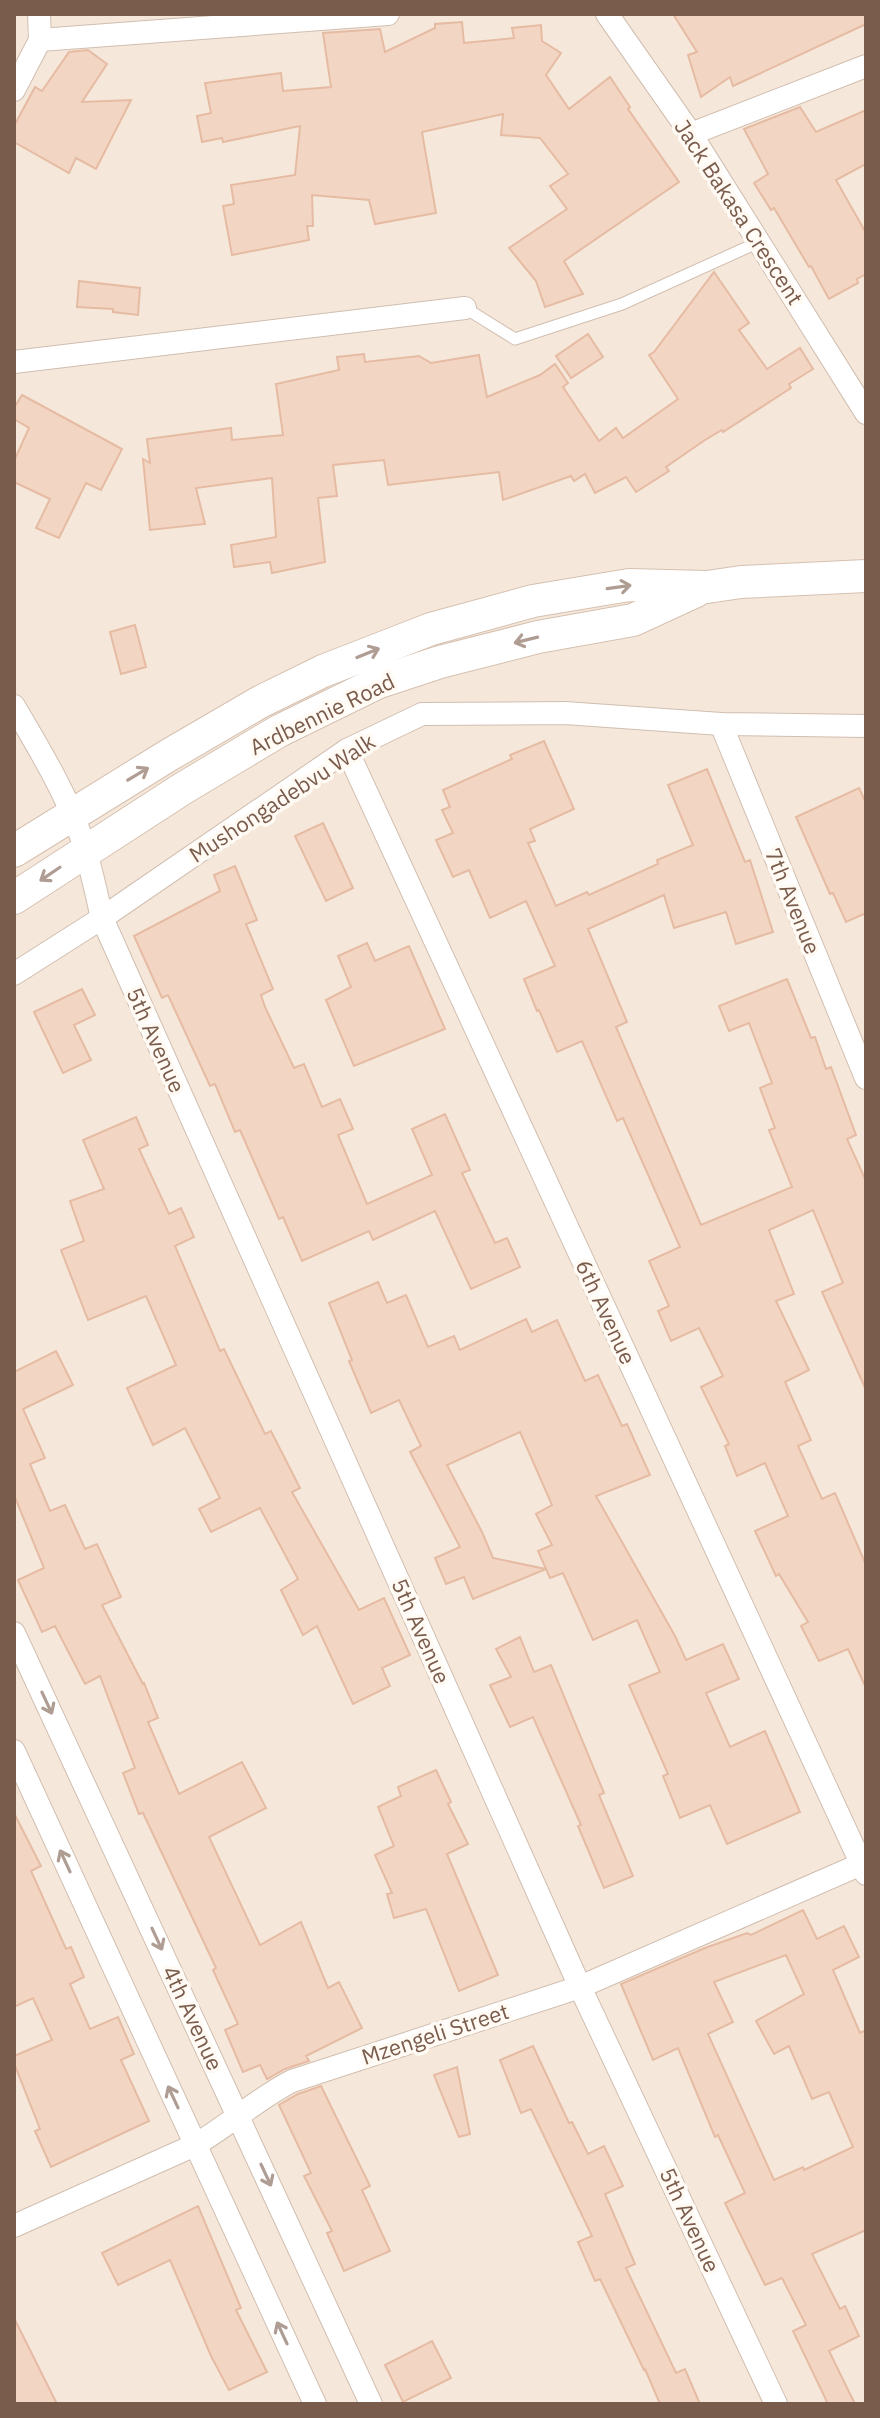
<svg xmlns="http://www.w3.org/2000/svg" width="880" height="2418" viewBox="0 0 880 2418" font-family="'IBM Plex Sans',sans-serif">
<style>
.residential{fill:#f5e8da}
.building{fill:#f3d5c3;stroke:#e6bba3;stroke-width:2;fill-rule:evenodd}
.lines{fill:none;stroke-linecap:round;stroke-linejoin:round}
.service-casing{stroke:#d1beb0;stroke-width:13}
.minor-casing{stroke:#d1beb0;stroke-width:24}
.secondary-casing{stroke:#d6c0b0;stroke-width:34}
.service{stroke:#fff;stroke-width:11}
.minor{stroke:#fff;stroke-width:22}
.secondary{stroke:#fff;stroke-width:32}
.oneway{stroke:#af9d94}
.labels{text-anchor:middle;stroke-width:7;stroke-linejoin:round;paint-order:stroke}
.street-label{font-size:22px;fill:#7a5c4d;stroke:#fffaf3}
</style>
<rect width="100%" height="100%" fill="#fdf6ec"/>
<rect class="residential" x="14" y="14" width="852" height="2390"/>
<g class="building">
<polygon points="673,14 866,14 866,24 733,86 730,77 701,97 688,55 697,52"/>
<polygon points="462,22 464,43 514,38 512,28 541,25 542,41 561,53 546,75 569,109 610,77 630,107 628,109 679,182 564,261 583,294 545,307 536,281 509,248 567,209 550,186 568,174 540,138 501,135 503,114 422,132 436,213 375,224 369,200 312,195 313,226 307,226 309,240 232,255 223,206 234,204 231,185 295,175 300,126 223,142 222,138 202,142 197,116 211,113 205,83 281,73 283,91 331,87 323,33 380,29 385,52 435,28 435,24"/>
<polygon points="88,50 107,64 82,102 131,100 96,169 76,158 69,173 14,142 14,126 35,87 42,91 69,52"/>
<polygon points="800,107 816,132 866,110 866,164 836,180 866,233 866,274 857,279 858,283 829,299 811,266 809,267 774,208 771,210 754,183 768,174 744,129"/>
<polygon points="714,272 749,323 739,330 767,369 800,348 813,369 789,384 791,388 723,432 722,430 705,440 666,467 669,471 636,492 626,477 595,493 585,474 574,481 571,476 503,500 499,472 388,485 384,460 333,465 337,496 318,498 325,562 272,573 270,562 234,567 231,545 276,537 272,478 196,488 205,524 150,530 143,459 150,463 147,439 231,428 232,440 283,435 276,384 339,370 337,357 364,354 365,362 419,356 431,363 479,355 487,397 540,375 555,364 568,383 563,387 599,441 616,428 623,438 678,399 649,355 654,352"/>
<polygon points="79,281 140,288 138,315 113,312 113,309 77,307"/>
<polygon points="588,334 603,357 571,378 556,356"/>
<polygon points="22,395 122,449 101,490 86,483 59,538 36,528 50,499 14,482 14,461 29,428 14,419 14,408"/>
<polygon points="135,625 146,667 121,674 110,632"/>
<polygon points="544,741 574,809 530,829 535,841 528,843 556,906 587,892 589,895 658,864 657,860 693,845 668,785 707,769 745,862 750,860 773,932 736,944 726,912 674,928 664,895 588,929 627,1022 616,1027 701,1225 792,1187 769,1130 775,1128 760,1088 772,1083 749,1023 729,1031 719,1006 787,979 811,1038 815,1037 826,1069 831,1067 856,1135 847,1139 866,1181 866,1390 822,1292 843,1283 813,1210 769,1230 794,1294 776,1301 809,1370 785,1382 811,1440 798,1446 822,1499 835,1493 866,1565 866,1688 848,1649 819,1661 801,1626 808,1622 779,1574 776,1576 755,1531 788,1516 765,1463 737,1476 725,1446 729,1444 701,1387 723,1376 699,1328 671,1341 658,1311 669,1306 649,1261 680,1247 623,1118 617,1121 582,1041 557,1052 539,1010 537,1011 524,979 555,966 526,901 490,918 469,870 453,877 436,840 453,833 442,810 450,807 443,790 512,759 510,755"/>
<polygon points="859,788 866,803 866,913 846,922 833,893 830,894 796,817"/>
<polygon points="323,823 353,888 326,901 295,836"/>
<polygon points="235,866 257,920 246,924 273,989 261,995 265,1007 294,1068 304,1064 322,1107 340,1099 353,1129 338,1135 367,1204 432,1175 412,1129 445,1114 470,1170 462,1173 495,1243 507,1238 520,1267 471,1289 435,1211 373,1240 369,1231 302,1261 283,1217 279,1219 240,1130 235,1132 215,1084 210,1086 168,995 162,998 134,936 220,891 214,875"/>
<polygon points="367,943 375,961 409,946 445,1029 354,1066 326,1000 351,987 338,956"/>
<polygon points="82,989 95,1015 74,1025 91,1060 63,1073 34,1012"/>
<polygon points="136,1117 148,1145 139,1149 169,1214 181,1208 194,1237 175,1246 220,1351 224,1349 265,1434 271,1431 300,1488 292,1492 359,1610 384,1598 410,1655 382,1668 390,1686 353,1704 317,1626 303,1635 281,1590 298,1579 260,1508 211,1532 199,1509 220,1498 185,1428 153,1445 127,1388 176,1365 146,1296 88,1320 61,1250 84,1241 70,1201 104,1189 83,1140"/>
<path d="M378,1282L387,1303L406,1295L428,1347L454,1336L460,1350L526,1319L532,1332L557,1320L585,1381L598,1375L622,1426L627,1424L650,1475L596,1496L675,1636L686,1660L723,1644L739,1679L706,1693L730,1747L765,1731L800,1812L727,1844L710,1805L680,1818L663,1776L668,1774L629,1685L660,1672L637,1620L593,1640L563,1573L550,1578L546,1569L473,1599L464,1577L446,1584L435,1558L460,1547L410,1452L421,1446L399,1400L371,1413L349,1361L352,1360L329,1303ZM520,1432L552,1505L536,1514L552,1545L538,1551L546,1569L493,1558L482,1532L447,1465Z"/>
<polygon points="56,1351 73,1385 23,1409 45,1458 30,1464 50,1511 65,1505 85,1549 97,1544 121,1597 102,1605 143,1684 144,1683 158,1718 148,1722 179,1794 242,1762 266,1808 209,1837 260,1945 301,1922 328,1988 339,1982 362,2028 306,2056 309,2061 285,2069 267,2079 260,2065 243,2072 225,2030 238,2024 213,1970 216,1968 143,1813 139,1814 123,1773 135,1768 100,1676 85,1684 55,1626 42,1632 18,1580 44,1568 14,1495 14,1372"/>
<polygon points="520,1637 534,1672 551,1665 604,1793 599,1795 633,1876 604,1888 578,1826 581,1825 533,1717 510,1727 490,1685 511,1677 496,1649"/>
<polygon points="436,1770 451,1802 448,1804 468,1844 447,1854 498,1975 459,1991 426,1909 394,1918 387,1894 392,1893 375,1855 394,1846 378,1807 401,1796 398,1787"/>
<polygon points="14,1813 41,1866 31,1871 66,1949 71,1947 84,1977 70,1984 90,2029 118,2017 134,2054 121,2060 149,2121 51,2167 35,2131 40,2129 14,2063 14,2056 52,2040 33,1998 14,2007"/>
<path d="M803,1910L817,1939L844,1926L859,1957L833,1970L860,2033L866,2030V2230L812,2254L840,2309L845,2306L859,2336L829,2351L855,2404H828L793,2331L806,2325L782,2278L765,2285L725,2203L745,2193L718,2135L715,2137L678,2048L653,2060L621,1984L705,1948L747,1933L751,1935ZM786,1955L804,1994L756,2021L774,2054L789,2046L812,2099L829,2092L853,2147L804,2170L803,2167L774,2180L708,2034L733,2022L714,1982Z"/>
<polygon points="533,2046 569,2123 572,2122 588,2154 604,2146 623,2186 605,2194 635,2264 626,2268 676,2373 685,2369 700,2404 660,2404 645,2369 644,2370 600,2279 595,2281 578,2242 592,2236 531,2109 521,2113 500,2060"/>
<polygon points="457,2067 470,2134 459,2137 434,2075"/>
<polygon points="321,2086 370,2186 362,2190 390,2251 344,2271 327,2233 332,2231 304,2176 311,2173 279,2105 298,2094"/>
<polygon points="198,2206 241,2308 236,2310 267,2372 229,2390 211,2356 170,2260 118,2285 102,2253"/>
<polygon points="14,2318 57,2404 14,2404"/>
<polygon points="432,2341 451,2378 403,2402 385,2365"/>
</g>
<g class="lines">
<defs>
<polyline id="service" points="465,308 515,339 622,304 759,242"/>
<g id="minor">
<polyline points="607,14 691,134 866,413"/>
<polyline points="40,40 388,14"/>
<polyline points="14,90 40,40 39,14"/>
<polyline points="691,134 866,66"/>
<polyline points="14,362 465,308"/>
<path d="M14,706C40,750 72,803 86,852C92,873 97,896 102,918L580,1987L776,2404"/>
<polyline points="721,724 866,1078"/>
<polyline points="347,750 866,1874"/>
<polyline points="14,974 102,918 347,750 422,714 565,713 721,724 866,726"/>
<polyline points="14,1633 371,2404"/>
<polyline points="14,1751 315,2404"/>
<path d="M14,2226L195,2145C229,2125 257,2099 292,2081L580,1987L866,1862"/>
</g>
<g id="secondary">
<polyline points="14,851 169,755 260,702 323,671 431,629 533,601 629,585 707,587 741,582 866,576"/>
<polyline points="14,898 182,789 279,731 379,682 440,662 538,637 633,620 696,591"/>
</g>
</defs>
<use href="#service" class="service-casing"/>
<use href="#minor" class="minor-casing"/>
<use href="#secondary" class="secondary-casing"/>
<use href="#service" class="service"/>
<use href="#minor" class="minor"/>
<use href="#secondary" class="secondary"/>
</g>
<defs><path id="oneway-shaft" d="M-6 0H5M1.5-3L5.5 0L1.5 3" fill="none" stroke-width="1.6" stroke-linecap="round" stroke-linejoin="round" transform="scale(2)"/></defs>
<g class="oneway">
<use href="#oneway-shaft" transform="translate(619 587) rotate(-8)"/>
<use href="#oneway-shaft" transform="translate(526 640) rotate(166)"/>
<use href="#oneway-shaft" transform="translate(368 653) rotate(-22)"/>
<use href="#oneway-shaft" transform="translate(138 774) rotate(-31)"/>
<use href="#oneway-shaft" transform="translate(50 874) rotate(146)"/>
<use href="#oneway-shaft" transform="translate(47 1703) rotate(65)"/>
<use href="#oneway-shaft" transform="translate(65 1861) rotate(-115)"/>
<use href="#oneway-shaft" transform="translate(157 1939) rotate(65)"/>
<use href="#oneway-shaft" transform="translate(173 2097) rotate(-115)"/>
<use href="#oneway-shaft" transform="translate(266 2175) rotate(65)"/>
<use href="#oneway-shaft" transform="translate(282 2333) rotate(-115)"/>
</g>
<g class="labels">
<g class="street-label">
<text transform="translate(739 212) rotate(57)" y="8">Jack Bakasa Crescent</text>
<text transform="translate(322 714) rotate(-26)" y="8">Ardbennie Road</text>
<text transform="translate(282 798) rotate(-33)" y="8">Mushongadebvu Walk</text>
<text transform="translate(793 901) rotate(68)" y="8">7th Avenue</text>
<text transform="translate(156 1040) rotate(66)" y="8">5th Avenue</text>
<text transform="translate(606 1312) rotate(65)" y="8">6th Avenue</text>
<text transform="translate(421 1631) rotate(66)" y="8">5th Avenue</text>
<text transform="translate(193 2018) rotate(65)" y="8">4th Avenue</text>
<text transform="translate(435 2034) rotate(-18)" y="8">Mzengeli Street</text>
<text transform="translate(690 2220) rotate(65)" y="8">5th Avenue</text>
</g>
</g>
<rect width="880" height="2418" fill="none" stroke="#7a5c4d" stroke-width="32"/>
</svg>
